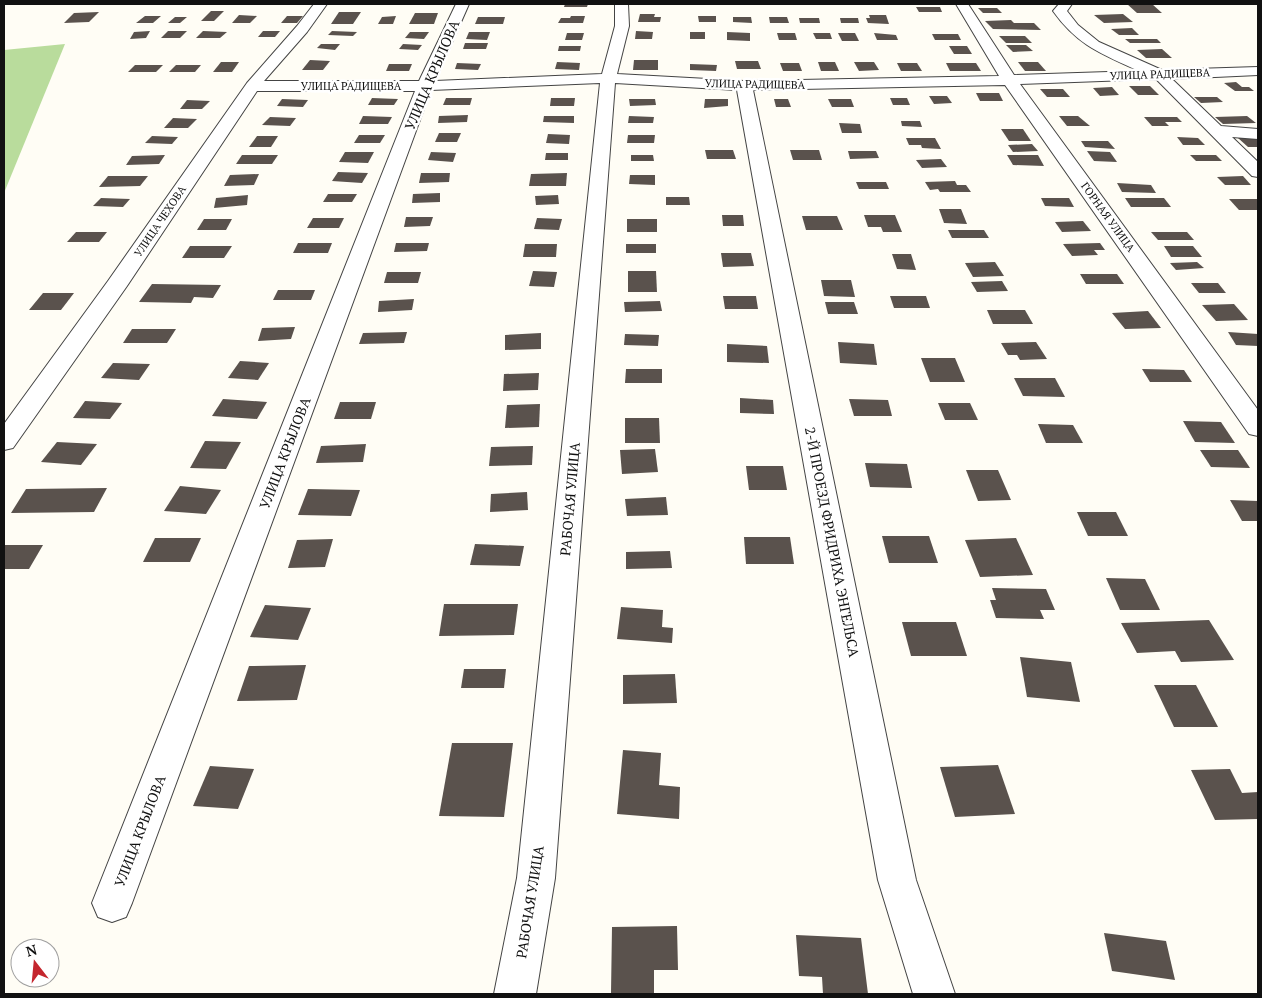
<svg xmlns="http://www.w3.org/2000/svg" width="1262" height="998" viewBox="0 0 1262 998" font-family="'PT Serif',serif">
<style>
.forest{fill:#b9dc9c}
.building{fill:#5a524d}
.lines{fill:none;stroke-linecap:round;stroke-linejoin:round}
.minor-casing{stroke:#444;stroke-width:2}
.minor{fill:#fff;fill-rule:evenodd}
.labels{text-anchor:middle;stroke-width:5;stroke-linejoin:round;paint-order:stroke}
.far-street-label{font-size:11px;fill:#111;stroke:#fff}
.street-label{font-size:14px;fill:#111;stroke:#fff}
</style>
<rect width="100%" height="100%" fill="#fffdf5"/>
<polygon class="forest" points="65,44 4,193 4,50"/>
<g class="building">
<polygon points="565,4 588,4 587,7 564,7"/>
<polygon points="1127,4 1152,4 1162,13 1137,13"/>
<polygon points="916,7 940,7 942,12 919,12"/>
<polygon points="978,8 997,8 1002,13 983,13"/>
<polygon points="211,11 224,11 214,21 201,21"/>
<polygon points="99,12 89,22 64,23 74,13"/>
<polygon points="339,12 361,12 353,24 331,24"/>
<polygon points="415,13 438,13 434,24 409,24"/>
<polygon points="640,14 655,14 654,17 661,17 660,22 638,22"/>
<polygon points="1123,14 1133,22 1104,23 1094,15"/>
<polygon points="239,15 257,16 250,23 232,23"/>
<polygon points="869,15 886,15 889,24 868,23 866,18 870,18"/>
<polygon points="145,16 161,16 153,23 136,23"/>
<polygon points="287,16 303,16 297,23 281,23"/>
<polygon points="396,16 393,24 378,24 382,17"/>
<polygon points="571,16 585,16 583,23 558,23 561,18 570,18"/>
<polygon points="698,16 716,16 716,22 699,22"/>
<polygon points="175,17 187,17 180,23 168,23"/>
<polygon points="478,17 505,17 503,24 475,24"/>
<polygon points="733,17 751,17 752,23 733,22"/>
<polygon points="769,17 787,17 789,23 770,23"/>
<polygon points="799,18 819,18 820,23 800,23"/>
<polygon points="840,18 858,18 859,23 841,23"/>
<polygon points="1011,20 1014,23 1034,23 1041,30 993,29 985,21"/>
<polygon points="1132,28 1139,35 1119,35 1111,29"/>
<polygon points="150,31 146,38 130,39 134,32"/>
<polygon points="168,31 187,31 180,38 161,38"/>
<polygon points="203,31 227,32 220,38 196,38"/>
<polygon points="263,31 280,31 275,37 258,37"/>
<polygon points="332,31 357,32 353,36 328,35"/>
<polygon points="636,31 653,32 652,39 635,39"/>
<polygon points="410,32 429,32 424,39 405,38"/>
<polygon points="469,32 490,32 487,40 466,39"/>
<rect x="690" y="32" width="15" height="7"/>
<polygon points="727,32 750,33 750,41 727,40"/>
<polygon points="567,33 584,33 582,40 565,40"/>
<polygon points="777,33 795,33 797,40 779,40"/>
<polygon points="813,33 830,33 832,39 816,39"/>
<polygon points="838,33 855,33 859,41 842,41"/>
<polygon points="874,33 896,35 898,40 877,40"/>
<polygon points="932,34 958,34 961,40 935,40"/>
<polygon points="999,36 1025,36 1032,43 1006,43"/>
<polygon points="1125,39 1157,39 1161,43 1130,43"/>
<polygon points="465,43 488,43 486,49 463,49"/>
<polygon points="321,44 340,44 335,50 317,48"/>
<polygon points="403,44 422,45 418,50 399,49"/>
<polygon points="1006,45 1026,45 1033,51 1013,52"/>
<polygon points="559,46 581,46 580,51 558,51"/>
<polygon points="949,46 967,46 972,54 954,54"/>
<polygon points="1162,49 1172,58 1146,58 1137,50"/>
<polygon points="310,60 330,61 323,70 302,70"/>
<polygon points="634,60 658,60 658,70 633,70"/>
<polygon points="735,61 758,61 761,69 737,69"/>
<polygon points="221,62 239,62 232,72 213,72"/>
<polygon points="557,62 580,63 579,70 555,69"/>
<polygon points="818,62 835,62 839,71 821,71"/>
<polygon points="854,62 874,62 879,70 859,71"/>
<polygon points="1018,62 1038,62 1046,71 1025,71"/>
<polygon points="457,63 481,64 478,70 455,69"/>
<polygon points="780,63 799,63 802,71 783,71"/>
<polygon points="897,63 917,63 922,71 901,71"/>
<polygon points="946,63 976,63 981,71 950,71"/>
<polygon points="389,64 412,64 409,71 386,71"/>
<polygon points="690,64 717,65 716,71 690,70"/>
<polygon points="135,65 163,65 156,72 128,72"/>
<polygon points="176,65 201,65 195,72 169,72"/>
<polygon points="1236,82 1242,87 1249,87 1254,91 1235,91 1224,83"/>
<polygon points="1129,86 1150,86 1159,95 1138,95"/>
<polygon points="1112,87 1119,95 1100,96 1093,88"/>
<polygon points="1040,89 1063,89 1070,97 1047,97"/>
<polygon points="976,93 999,93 1003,101 980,101"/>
<polygon points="929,96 947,96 952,103 934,104"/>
<polygon points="1194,97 1217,97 1223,102 1201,103"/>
<polygon points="372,98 398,99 394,105 368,105"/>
<polygon points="446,98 472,98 470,105 443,105"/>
<polygon points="551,98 575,98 574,106 550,106"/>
<polygon points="890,98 907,98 910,105 893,105"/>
<polygon points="282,99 308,100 303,107 277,106"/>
<polygon points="629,99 655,99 656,105 630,106"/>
<polygon points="705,99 728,99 728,106 704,108"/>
<polygon points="774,99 788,99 791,107 776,107"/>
<polygon points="828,99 851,99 854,107 832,107"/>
<polygon points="187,100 210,101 202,109 180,109"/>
<polygon points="468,115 467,122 438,123 439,116"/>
<polygon points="363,116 392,117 388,124 359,124"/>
<polygon points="544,116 574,116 574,123 543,122"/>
<polygon points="629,116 654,117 653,123 628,123"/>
<polygon points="1059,116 1078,116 1090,126 1067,126"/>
<polygon points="1247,116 1256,123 1223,124 1215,117"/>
<polygon points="270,117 296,118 290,126 262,125"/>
<polygon points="1144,117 1177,117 1182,122 1165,122 1169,126 1152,126"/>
<polygon points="173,118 197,119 188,128 164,128"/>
<polygon points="901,121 920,121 922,127 902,126"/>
<polygon points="839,123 860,124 862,133 842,133"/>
<polygon points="1001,129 1023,129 1031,141 1009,141"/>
<polygon points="439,133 461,133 457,142 435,142"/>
<polygon points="548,134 570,135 569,144 546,143"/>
<polygon points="359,135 385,135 380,143 354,143"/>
<polygon points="628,135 655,135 654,143 627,143"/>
<polygon points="152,136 178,137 172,144 145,143"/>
<polygon points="257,136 278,136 271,147 249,147"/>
<polygon points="1177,137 1198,138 1205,145 1183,145"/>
<polygon points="906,138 935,138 941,149 922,148 921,145 909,145"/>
<polygon points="1238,138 1258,138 1258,147 1248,147"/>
<polygon points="1081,141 1108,141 1115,149 1085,147"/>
<polygon points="1032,144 1038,151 1013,152 1008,145"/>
<polygon points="705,150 733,150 736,159 707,159"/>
<polygon points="790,150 819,150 822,160 793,160"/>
<polygon points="848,151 876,151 879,158 850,159"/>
<polygon points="1087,151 1110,152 1117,162 1094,161"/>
<polygon points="345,152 374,152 368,163 339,162"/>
<polygon points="431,152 456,153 453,162 428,160"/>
<polygon points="546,153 568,153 568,160 545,160"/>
<polygon points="165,155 159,164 126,165 132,156"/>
<polygon points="242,155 278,155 272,164 236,164"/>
<polygon points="631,155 653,155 654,161 631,161"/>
<polygon points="1007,155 1038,155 1044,166 1013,165"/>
<polygon points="1190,155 1216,155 1222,161 1196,161"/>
<polygon points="941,159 947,167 922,168 916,160"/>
<polygon points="338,172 368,173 362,183 332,181"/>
<polygon points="421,173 450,173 449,182 419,183"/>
<polygon points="567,173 566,186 529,186 531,174"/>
<polygon points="259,174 254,185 224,186 230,175"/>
<polygon points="630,175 655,175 655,185 629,184"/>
<polygon points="108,176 148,176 140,186 99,187"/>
<polygon points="1243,176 1251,185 1225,185 1217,177"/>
<polygon points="955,181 957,185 966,185 971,192 940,192 938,189 930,190 925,182"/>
<polygon points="856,182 886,182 889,189 859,189"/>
<polygon points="1117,183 1151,185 1156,193 1122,192"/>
<polygon points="440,193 440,202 412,203 413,194"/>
<polygon points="328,194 357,194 352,202 323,202"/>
<polygon points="248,195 247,205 214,208 216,198"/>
<polygon points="558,195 559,204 536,205 535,196"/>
<polygon points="666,197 689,197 690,205 666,205"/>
<polygon points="101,198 130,199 123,207 93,206"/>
<polygon points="1041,198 1069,198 1074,207 1045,206"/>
<polygon points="1125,198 1164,198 1171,207 1131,207"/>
<polygon points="1229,199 1258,199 1258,210 1239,210"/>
<polygon points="939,209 961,209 967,224 944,223"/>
<polygon points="722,215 743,215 744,226 723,226"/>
<polygon points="864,215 895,215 902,232 883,232 881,227 868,227"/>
<polygon points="802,216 837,216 843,230 806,230"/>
<polygon points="406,217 433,217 430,226 404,227"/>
<polygon points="313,218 344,218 339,228 307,228"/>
<polygon points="537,218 562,219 559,230 534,229"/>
<polygon points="204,219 232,219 226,230 197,230"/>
<rect x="627" y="219" width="30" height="13"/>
<polygon points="1083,221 1091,231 1062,232 1055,222"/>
<polygon points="948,230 984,230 989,238 952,238"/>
<polygon points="76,232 107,232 99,242 67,242"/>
<polygon points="1151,232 1187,232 1194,240 1158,240"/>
<polygon points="298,243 332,243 328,253 293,253"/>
<polygon points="396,243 429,243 427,251 394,252"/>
<polygon points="1100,243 1105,250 1094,250 1098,255 1072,256 1063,244"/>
<polygon points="525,244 557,244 556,257 523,257"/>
<rect x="626" y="244" width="30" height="9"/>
<polygon points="190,246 232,246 224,258 182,258"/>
<polygon points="1164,246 1193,246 1202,257 1171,257"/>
<polygon points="721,253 751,253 754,266 723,267"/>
<polygon points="892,254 911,254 916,270 897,269"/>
<polygon points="995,262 1004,276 973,277 965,263"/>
<polygon points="1197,262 1204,268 1176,270 1170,263"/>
<polygon points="533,271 557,272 554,287 529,286"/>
<polygon points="628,271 656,271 657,292 628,292"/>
<polygon points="387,272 421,272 418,283 384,283"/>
<polygon points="1080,274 1117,274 1124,284 1086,284"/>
<polygon points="821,280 851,280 855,297 824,296"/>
<polygon points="1002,281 1008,291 977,292 971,282"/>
<polygon points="1191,283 1218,283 1226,293 1199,293"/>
<polygon points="152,284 221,285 213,298 194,297 191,303 139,302"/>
<polygon points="278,290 315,290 311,300 273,300"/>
<polygon points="43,293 74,293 61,310 29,310"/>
<polygon points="723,296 756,296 758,309 725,309"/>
<polygon points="890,296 926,296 930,308 894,308"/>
<polygon points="414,299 412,310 378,312 379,301"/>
<polygon points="660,301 662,311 625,312 624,302"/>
<polygon points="825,302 854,302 858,314 828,314"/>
<polygon points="1234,304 1248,320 1216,321 1202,305"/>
<polygon points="987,310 1025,310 1033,324 993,324"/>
<polygon points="1148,311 1161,328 1125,329 1112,313"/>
<polygon points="295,327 291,339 258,341 262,328"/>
<polygon points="132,329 176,329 167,343 123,343"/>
<polygon points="407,332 404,343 359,344 363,333"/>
<polygon points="1228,332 1258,334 1258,346 1236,345"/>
<polygon points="541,333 541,349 505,350 505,335"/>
<polygon points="625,334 659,335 658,346 624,345"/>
<polygon points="838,342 874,344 877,365 840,363"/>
<polygon points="1036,342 1047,359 1020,360 1017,355 1008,355 1001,343"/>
<polygon points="727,344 767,346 769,363 727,362"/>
<polygon points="921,358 955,358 965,382 930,382"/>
<polygon points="240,361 269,363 258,380 228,378"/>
<polygon points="113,363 150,364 139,380 101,378"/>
<polygon points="626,369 662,369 662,383 625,383"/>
<polygon points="1142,369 1184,370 1192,382 1150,382"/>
<polygon points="539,373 538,390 503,391 504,374"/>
<polygon points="1014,378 1055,378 1065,397 1023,396"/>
<polygon points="740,398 773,400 774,414 740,413"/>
<polygon points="223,399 267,402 257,419 212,416"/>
<polygon points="849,399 888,400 892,416 854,416"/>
<polygon points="85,401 122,403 110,419 73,418"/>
<polygon points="340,402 376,402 371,419 334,419"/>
<polygon points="938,403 970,403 978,420 945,420"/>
<polygon points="540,404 539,427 505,428 507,405"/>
<polygon points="625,418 659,418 660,443 625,443"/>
<polygon points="1183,421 1221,422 1235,443 1195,442"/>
<polygon points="1038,424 1073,425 1083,443 1046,443"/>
<polygon points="205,441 241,442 226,469 190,468"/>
<polygon points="57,442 97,444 81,465 41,462"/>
<polygon points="366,444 363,462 316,463 321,446"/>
<polygon points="533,446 532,465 489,466 491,447"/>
<polygon points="655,449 658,472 622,474 620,450"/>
<polygon points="1200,450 1238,450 1250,468 1211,467"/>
<polygon points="865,463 907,464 912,488 870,487"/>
<polygon points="746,466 783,466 787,490 749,490"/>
<polygon points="966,470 998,470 1011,500 978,501"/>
<polygon points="180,486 221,490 206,514 164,511"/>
<polygon points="107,488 94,512 11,513 26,489"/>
<polygon points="308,489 360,490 351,516 298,515"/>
<polygon points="527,492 528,510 490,512 491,494"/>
<polygon points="666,497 668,515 627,516 625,499"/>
<polygon points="1230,500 1258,501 1258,521 1242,521"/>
<polygon points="1077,512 1116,512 1128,536 1088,536"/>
<polygon points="882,536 929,536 938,563 889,563"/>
<polygon points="744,537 790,537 794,564 746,564"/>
<polygon points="155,538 201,538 190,562 143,562"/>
<polygon points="1016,538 1033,575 980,577 965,540"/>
<polygon points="333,539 325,567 288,568 297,540"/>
<polygon points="475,544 524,546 520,566 470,565"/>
<polygon points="4,545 43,545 29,569 4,569"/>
<polygon points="670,551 672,568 626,569 626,552"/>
<polygon points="1106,578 1145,579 1160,610 1120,610"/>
<polygon points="992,588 1046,589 1055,610 1040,610 1044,619 996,618 990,600 996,600"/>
<polygon points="444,604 518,604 514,635 439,636"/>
<polygon points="265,605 311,608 298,640 250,637"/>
<polygon points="621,607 663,610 662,627 673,628 672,643 617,639"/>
<polygon points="1209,620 1234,660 1181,662 1175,651 1137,653 1121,623"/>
<polygon points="902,622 956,622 967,656 911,656"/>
<polygon points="1020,657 1071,662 1080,702 1027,697"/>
<polygon points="306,665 297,700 237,701 249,666"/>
<polygon points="464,669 506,669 504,688 461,688"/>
<polygon points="675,674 677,703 623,704 623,675"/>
<polygon points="1154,685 1196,685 1218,727 1174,727"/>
<polygon points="452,743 513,743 504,817 439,816"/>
<polygon points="623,750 661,753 659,785 680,787 679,819 617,814"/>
<polygon points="998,765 1015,814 955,817 940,767"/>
<polygon points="210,766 254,769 238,809 193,806"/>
<polygon points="1230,769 1242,793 1258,792 1258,819 1215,820 1191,770"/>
<polygon points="677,926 678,970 654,970 654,993 611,993 612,927"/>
<polygon points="1104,933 1166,941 1175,980 1112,971"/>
<polygon points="796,935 861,938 868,994 823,994 822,977 799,976"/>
</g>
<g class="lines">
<defs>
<path id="minor" d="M314,4H327L307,32L264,81H419L456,4H469L435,81L602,74L615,26V4H628L629,26L617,74L744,81L999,76L956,4H968L1014,75L1139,71C1102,54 1078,46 1053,11L1059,4H1072L1067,11L1078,25L1099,42L1162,70L1258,67V75L1172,79L1221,126L1258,129V139L1232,137L1258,162V177L1252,176L1156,79L1020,84L1258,410V436L1249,434L1005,85L753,90L916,880L955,994H913L878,880L737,90L615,83L555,878L536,994H494L517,878L600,83L431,90L132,903L126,917L112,922L98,917L92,903L415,91H257L127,286L13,448L4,450V424L108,281L247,83L297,26Z"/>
</defs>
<use href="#minor" class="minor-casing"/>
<use href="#minor" class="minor"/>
</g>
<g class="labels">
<g class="far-street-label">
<text transform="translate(1160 74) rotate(-2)" y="4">УЛИЦА РАДИЩЕВА</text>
<text transform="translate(755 84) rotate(1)" y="4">УЛИЦА РАДИЩЕВА</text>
<text x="351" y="90">УЛИЦА РАДИЩЕВА</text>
<text transform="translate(1108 217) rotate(54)" y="4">ГОРНАЯ УЛИЦА</text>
<text transform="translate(160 221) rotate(-56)" y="4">УЛИЦА ЧЕХОВА</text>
</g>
<g class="street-label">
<text transform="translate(432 75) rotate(-67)" y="5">УЛИЦА КРЫЛОВА</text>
<text transform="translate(285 453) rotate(-69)" y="5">УЛИЦА КРЫЛОВА</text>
<text transform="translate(570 499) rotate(-85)" y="5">РАБОЧАЯ УЛИЦА</text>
<text transform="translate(832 542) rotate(79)" y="5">2-Й ПРОЕЗД ФРИДРИХА ЭНГЕЛЬСА</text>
<text transform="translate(140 831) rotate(-69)" y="5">УЛИЦА КРЫЛОВА</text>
<text transform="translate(530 902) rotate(-81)" y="5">РАБОЧАЯ УЛИЦА</text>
</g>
</g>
<rect width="1262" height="998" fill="none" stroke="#111111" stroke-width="10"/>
<g transform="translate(35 963) rotate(344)"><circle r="24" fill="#ffffff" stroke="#a0a0a0"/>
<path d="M0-4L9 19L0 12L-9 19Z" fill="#c4262e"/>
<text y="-8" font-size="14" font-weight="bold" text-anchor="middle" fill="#111111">N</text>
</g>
</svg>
